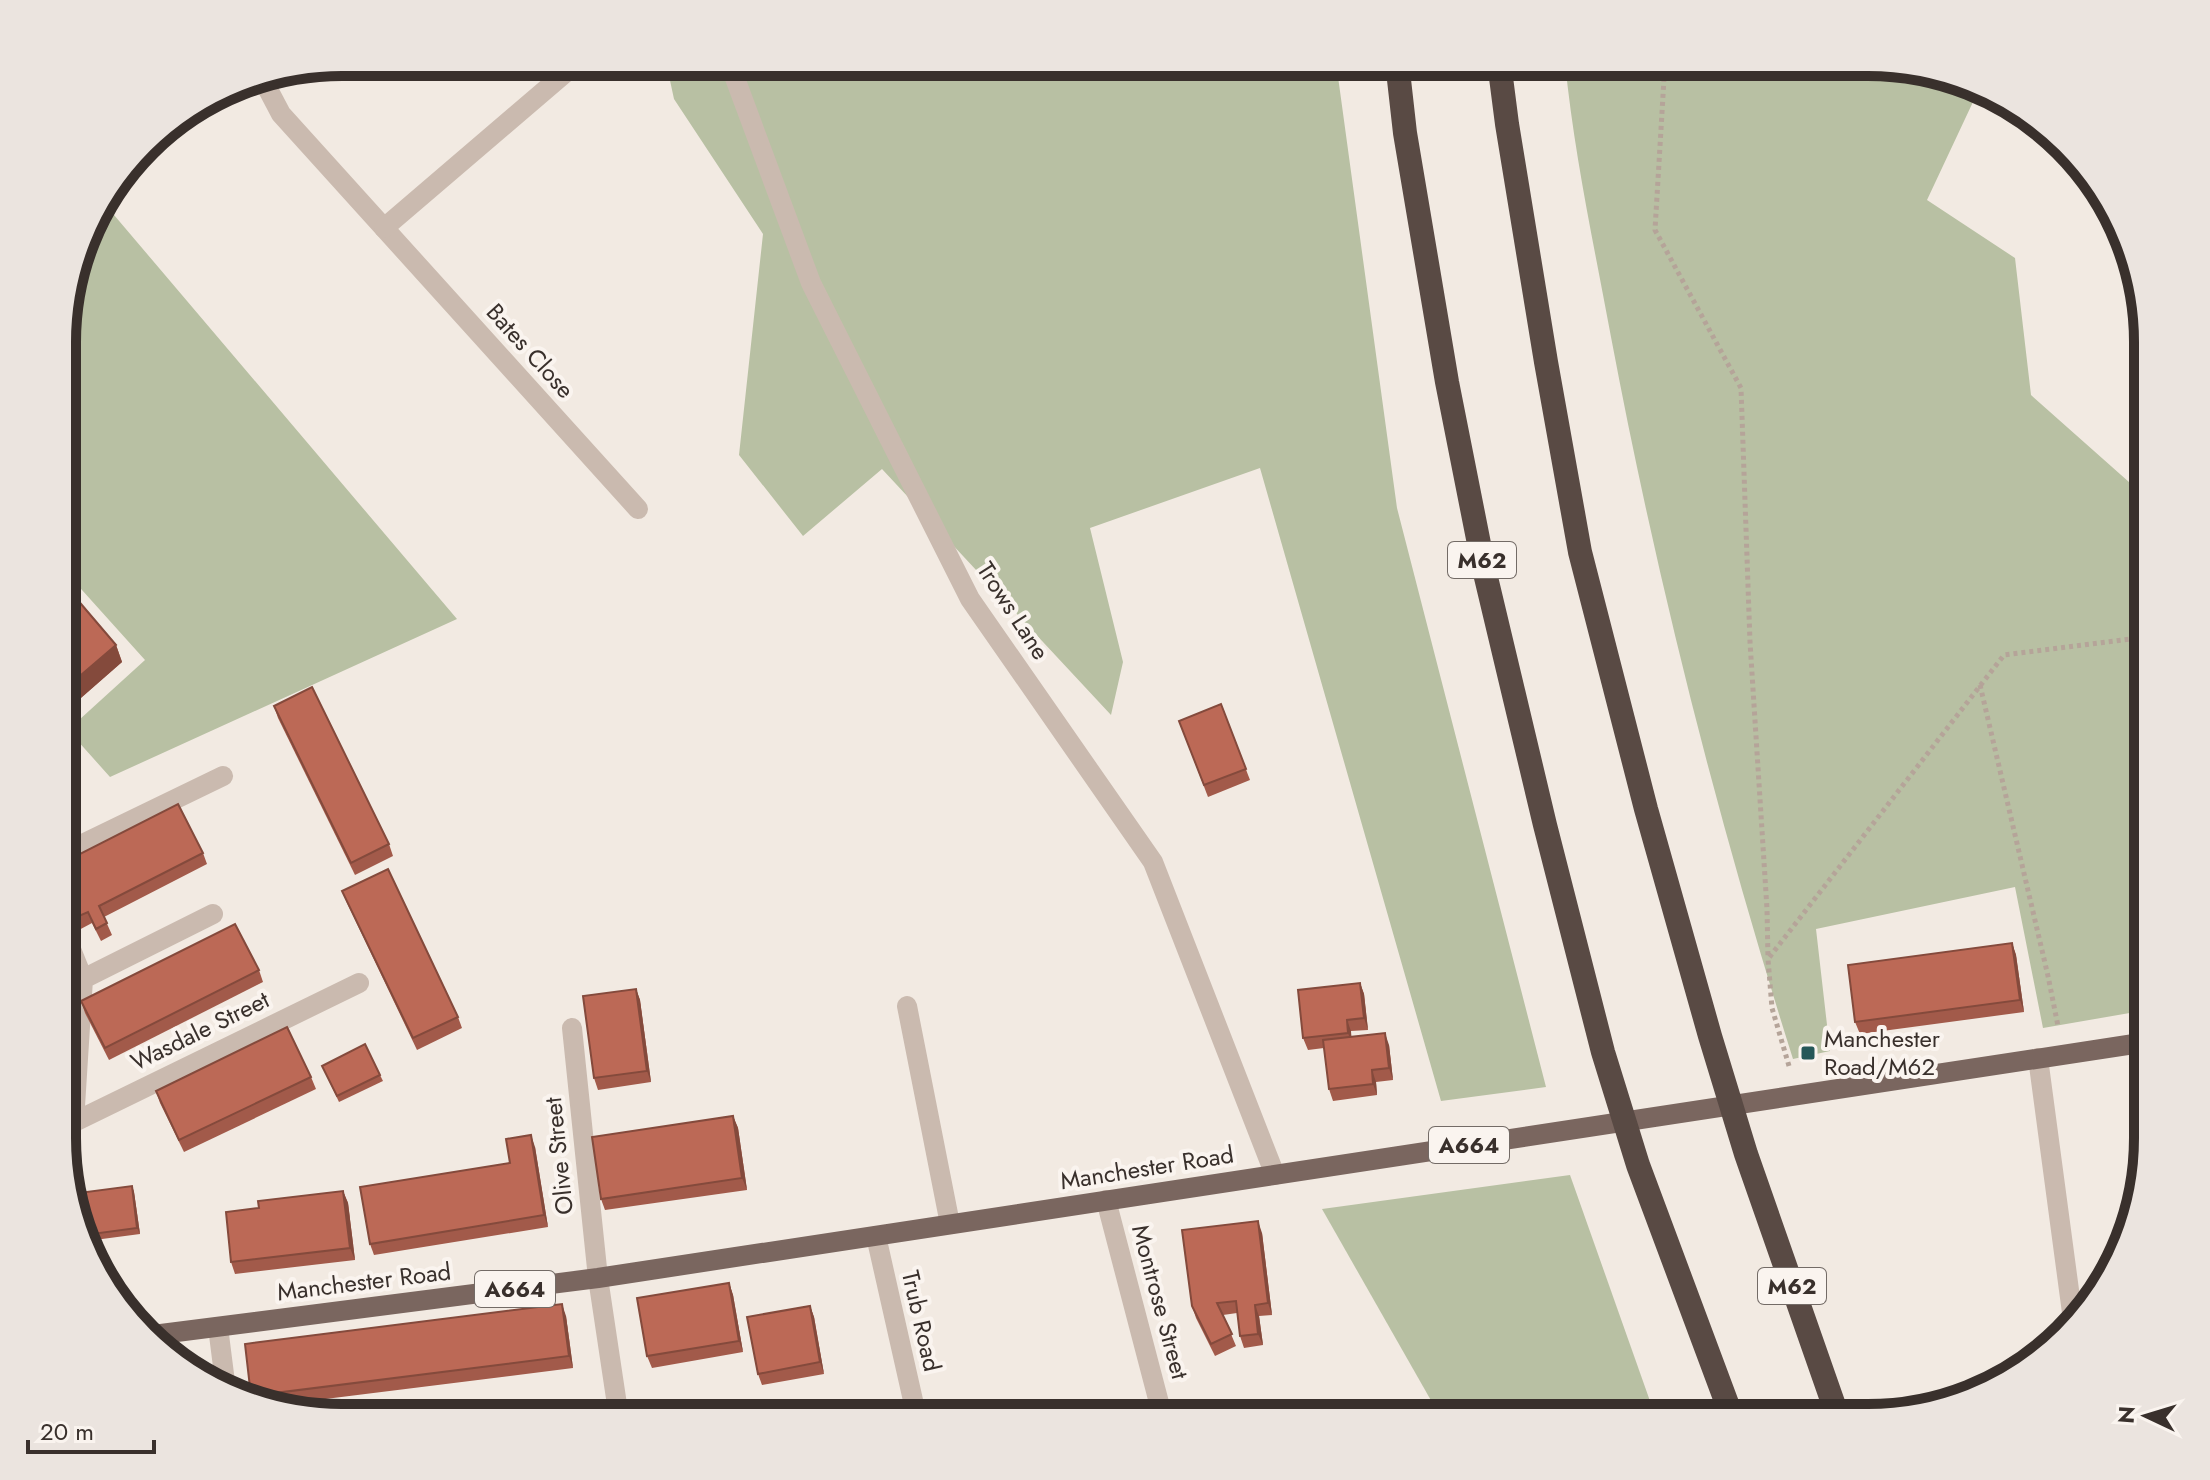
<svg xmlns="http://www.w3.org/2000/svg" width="2210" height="1480" viewBox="0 0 2210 1480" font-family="Jost,sans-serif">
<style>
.green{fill:#b8c0a3}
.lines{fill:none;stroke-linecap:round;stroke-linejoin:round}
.path{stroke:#b5a499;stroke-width:5;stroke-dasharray:4 4;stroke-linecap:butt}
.service{stroke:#cabaaf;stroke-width:20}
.minor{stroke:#cabaaf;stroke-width:20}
.primary{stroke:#7a665f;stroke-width:20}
.motorway{stroke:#594a44;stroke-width:24}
.wall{fill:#a25a4a}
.shaded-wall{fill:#844a3c}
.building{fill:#bc6956;stroke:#844a3c;stroke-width:2}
.poi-dot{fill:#255758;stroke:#faf4ef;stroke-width:3}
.labels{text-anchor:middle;stroke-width:8;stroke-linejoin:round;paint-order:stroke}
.shield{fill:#faf4ef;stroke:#736b66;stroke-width:2}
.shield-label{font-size:22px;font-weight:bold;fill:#39302c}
.street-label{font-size:24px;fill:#39302c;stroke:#faf4ef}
.poi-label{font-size:24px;fill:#39302c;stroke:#faf4ef;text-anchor:start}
.rim{fill:none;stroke:#39302c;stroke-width:10}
</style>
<rect width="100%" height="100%" fill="#f2eae2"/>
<g class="green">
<polygon points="666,62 1336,62 1397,508 1546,1087 1441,1101 1260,468 1090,528 1123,662 1111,715 882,469 803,536 739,455 763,234 674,99"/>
<path d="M1565,62H1869L1958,77L1980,87L1927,200L2015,258L2031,395L2147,498V1010L2043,1028L2015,887L1816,929L1830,1051L1793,1059C1718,822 1657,581 1611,337C1594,245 1574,154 1565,62Z"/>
<polygon points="103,202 457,619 110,777 68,730 145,660 64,570 64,306 91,218"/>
<polygon points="1570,1175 1656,1418 1441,1418 1322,1209"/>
</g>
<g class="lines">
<g class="path">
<polyline points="1665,62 1655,230 1741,388 1750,642 1767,909 1768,959"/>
<polyline points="1980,685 2048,976 2058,1026"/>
<polyline points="1789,1066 1772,1008 1768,959 2004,655 2147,637"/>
</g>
<g class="service">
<polyline points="64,932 83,979"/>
<polyline points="907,1006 950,1224"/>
<polyline points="2038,1058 2073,1320"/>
<polyline points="74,1122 83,979 213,914"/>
<polyline points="1106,1200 1163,1418"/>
</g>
<g class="minor">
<polyline points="729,62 811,283 970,599 1153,862 1275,1175"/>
<polyline points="262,78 281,114 638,509"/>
<polyline points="384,228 578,62"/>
<polyline points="64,853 223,776"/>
<polyline points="572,1028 598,1278 619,1418"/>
<polyline points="64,1127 359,983"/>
<polyline points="876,1236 917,1418"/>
<polyline points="218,1327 226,1390"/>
</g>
<polyline class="primary" points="153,1335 598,1278 2147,1042"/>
<g class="motorway">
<polyline points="1397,62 1405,133 1447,382 1484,569 1545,825 1603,1052 1638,1165 1732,1417"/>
<polyline points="1499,62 1507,124 1546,362 1580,552 1646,809 1710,1036 1746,1154 1838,1417"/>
</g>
</g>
<g class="wall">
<polygon points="64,584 116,645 122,662 74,704 64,693"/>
<polygon points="1221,704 1250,780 1208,797 1179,721"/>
<polygon points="274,706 389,844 393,856 355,875 278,718"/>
<polygon points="203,853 207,864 104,917 112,935 101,941 92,923 77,931 64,906 64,862"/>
<polygon points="342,891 458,1017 462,1028 417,1050 347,903"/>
<polygon points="2012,943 2016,955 2024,1012 1860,1034 1855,1022"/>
<polygon points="259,970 263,982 109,1060 85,1013 81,1001"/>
<polygon points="1360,983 1364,994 1368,1030 1351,1031 1351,1036 1389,1045 1393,1080 1376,1082 1377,1095 1333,1101 1329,1089 1324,1048 1308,1050 1303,1038"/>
<polygon points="636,989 640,1000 651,1082 598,1090 594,1078"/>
<polygon points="322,1066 380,1075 383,1081 339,1102"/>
<polygon points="311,1077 316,1089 184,1152 160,1103 156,1091"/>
<polygon points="733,1116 738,1128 747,1190 605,1210 601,1199"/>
<polygon points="535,1147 548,1227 374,1255 370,1244"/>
<polygon points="132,1186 134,1192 140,1234 87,1241 71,1194"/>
<polygon points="343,1191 348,1203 355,1260 235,1274 231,1262 259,1208"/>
<polygon points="1262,1233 1272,1315 1259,1316 1263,1345 1244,1348 1240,1336 1237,1313 1223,1315 1236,1346 1215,1356 1196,1318 1192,1306"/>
<polygon points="729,1283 733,1295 743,1352 652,1368 647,1356"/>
<polygon points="810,1306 814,1317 824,1374 762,1385 758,1374"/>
<polygon points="566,1316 573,1368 269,1406 254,1404 251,1396"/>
</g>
<g class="shaded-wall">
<polygon points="116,645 122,662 74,704 67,687"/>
<polygon points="2012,943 2016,955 2024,1012 2020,1000"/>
<polygon points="1360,983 1364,994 1368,1030 1364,1018"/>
<polygon points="636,989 640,1000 651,1082 647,1071"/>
<polygon points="1347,1020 1351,1031 1352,1045 1348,1033"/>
<polygon points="1385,1033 1389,1045 1393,1080 1389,1068"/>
<polygon points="1372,1070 1376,1082 1377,1095 1373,1084"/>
<polygon points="733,1116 738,1128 747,1190 742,1178"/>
<polygon points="531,1135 535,1147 548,1227 544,1215"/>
<polygon points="132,1186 134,1192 140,1234 137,1228"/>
<polygon points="343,1191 348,1203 355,1260 350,1248"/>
<polygon points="1258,1221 1262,1233 1272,1315 1268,1303"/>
<polygon points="729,1283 733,1295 743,1352 739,1341"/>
<polygon points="562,1304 566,1316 573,1368 569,1356"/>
<polygon points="1255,1305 1259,1316 1263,1345 1258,1334"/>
<polygon points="810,1306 814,1317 824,1374 820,1362"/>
</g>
<g class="building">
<polygon points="64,584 116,645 67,687 64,684"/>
<polygon points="312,687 389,844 351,863 274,706"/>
<polygon points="1221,704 1246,769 1204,785 1179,721"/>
<polygon points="178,804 203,853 99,906 107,923 96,929 88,912 72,919 64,903 64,862"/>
<polygon points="388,869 458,1017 413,1038 342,891"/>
<polygon points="235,924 259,970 105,1048 81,1001"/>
<polygon points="2012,943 2020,1000 1855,1022 1848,965"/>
<polygon points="1360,983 1364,1018 1347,1020 1348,1033 1303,1038 1298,990"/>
<polygon points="636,989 647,1071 594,1078 583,996"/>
<polygon points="287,1027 311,1077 179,1140 156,1091"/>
<polygon points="1385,1033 1389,1068 1372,1070 1373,1084 1329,1089 1323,1040"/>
<polygon points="365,1044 380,1075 337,1096 322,1066"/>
<polygon points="733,1116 742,1178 601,1199 592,1137"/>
<polygon points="531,1135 544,1215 370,1244 360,1187 510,1163 506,1139"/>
<polygon points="132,1186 137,1228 85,1235 71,1194"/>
<polygon points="343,1191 350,1248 231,1262 226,1212 259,1208 258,1201"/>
<polygon points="1258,1221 1268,1303 1255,1305 1258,1334 1240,1336 1236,1301 1217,1303 1232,1334 1211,1344 1192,1306 1182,1230"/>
<polygon points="729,1283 739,1341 647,1356 637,1298"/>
<polygon points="562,1304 569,1356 251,1396 245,1344"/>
<polygon points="810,1306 820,1362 758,1374 747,1317"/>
</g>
<rect class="poi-dot" x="1800" y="1045" width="16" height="16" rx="4"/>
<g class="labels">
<g class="shield">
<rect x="1448" y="542" width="68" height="36" rx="6"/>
<rect x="1429" y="1127" width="80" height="36" rx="6"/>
<rect x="1758" y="1268" width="68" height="36" rx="6"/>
<rect x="475" y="1271" width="80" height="36" rx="6"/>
</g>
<g class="shield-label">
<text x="1482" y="568">M62</text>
<text x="1469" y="1153">A664</text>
<text x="1792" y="1294">M62</text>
<text x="515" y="1297">A664</text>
</g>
<g class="street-label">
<text transform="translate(530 351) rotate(48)" y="8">Bates Close</text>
<text transform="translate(1013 611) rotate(57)" y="8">Trows Lane</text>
<text transform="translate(200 1031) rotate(-26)" y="8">Wasdale Street</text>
<text transform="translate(559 1156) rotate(-96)" y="8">Olive Street</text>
<text transform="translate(1147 1168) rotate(-9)" y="8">Manchester Road</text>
<text transform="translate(364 1282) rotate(-7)" y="8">Manchester Road</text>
<text transform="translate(1160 1302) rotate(75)" y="8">Montrose Street</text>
<text transform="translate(921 1321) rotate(77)" y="8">Trub Road</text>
</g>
<g class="poi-label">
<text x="1824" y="1047">Manchester<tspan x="1824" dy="28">Road/M62</tspan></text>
</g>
</g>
<path d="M0 0H2210V1480H0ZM342 76H1868A266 266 0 0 1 2134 342V1138A266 266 0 0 1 1868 1404H342A266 266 0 0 1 76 1138V342A266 266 0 0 1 342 76Z" fill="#ebe4df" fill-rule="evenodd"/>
<path class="rim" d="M342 76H1868A266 266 0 0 1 2134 342V1138A266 266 0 0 1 1868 1404H342A266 266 0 0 1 76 1138V342A266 266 0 0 1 342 76Z"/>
<g transform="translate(2146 1416) rotate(274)" stroke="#faf4ef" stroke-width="6" paint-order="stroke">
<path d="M0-6L14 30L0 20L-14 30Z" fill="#39302c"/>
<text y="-12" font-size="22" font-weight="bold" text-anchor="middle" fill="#39302c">N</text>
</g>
<path d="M28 1440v12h126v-12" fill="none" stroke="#39302c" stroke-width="4"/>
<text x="40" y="1440" font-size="24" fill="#39302c" stroke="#faf4ef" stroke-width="6" paint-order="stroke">20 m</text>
</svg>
